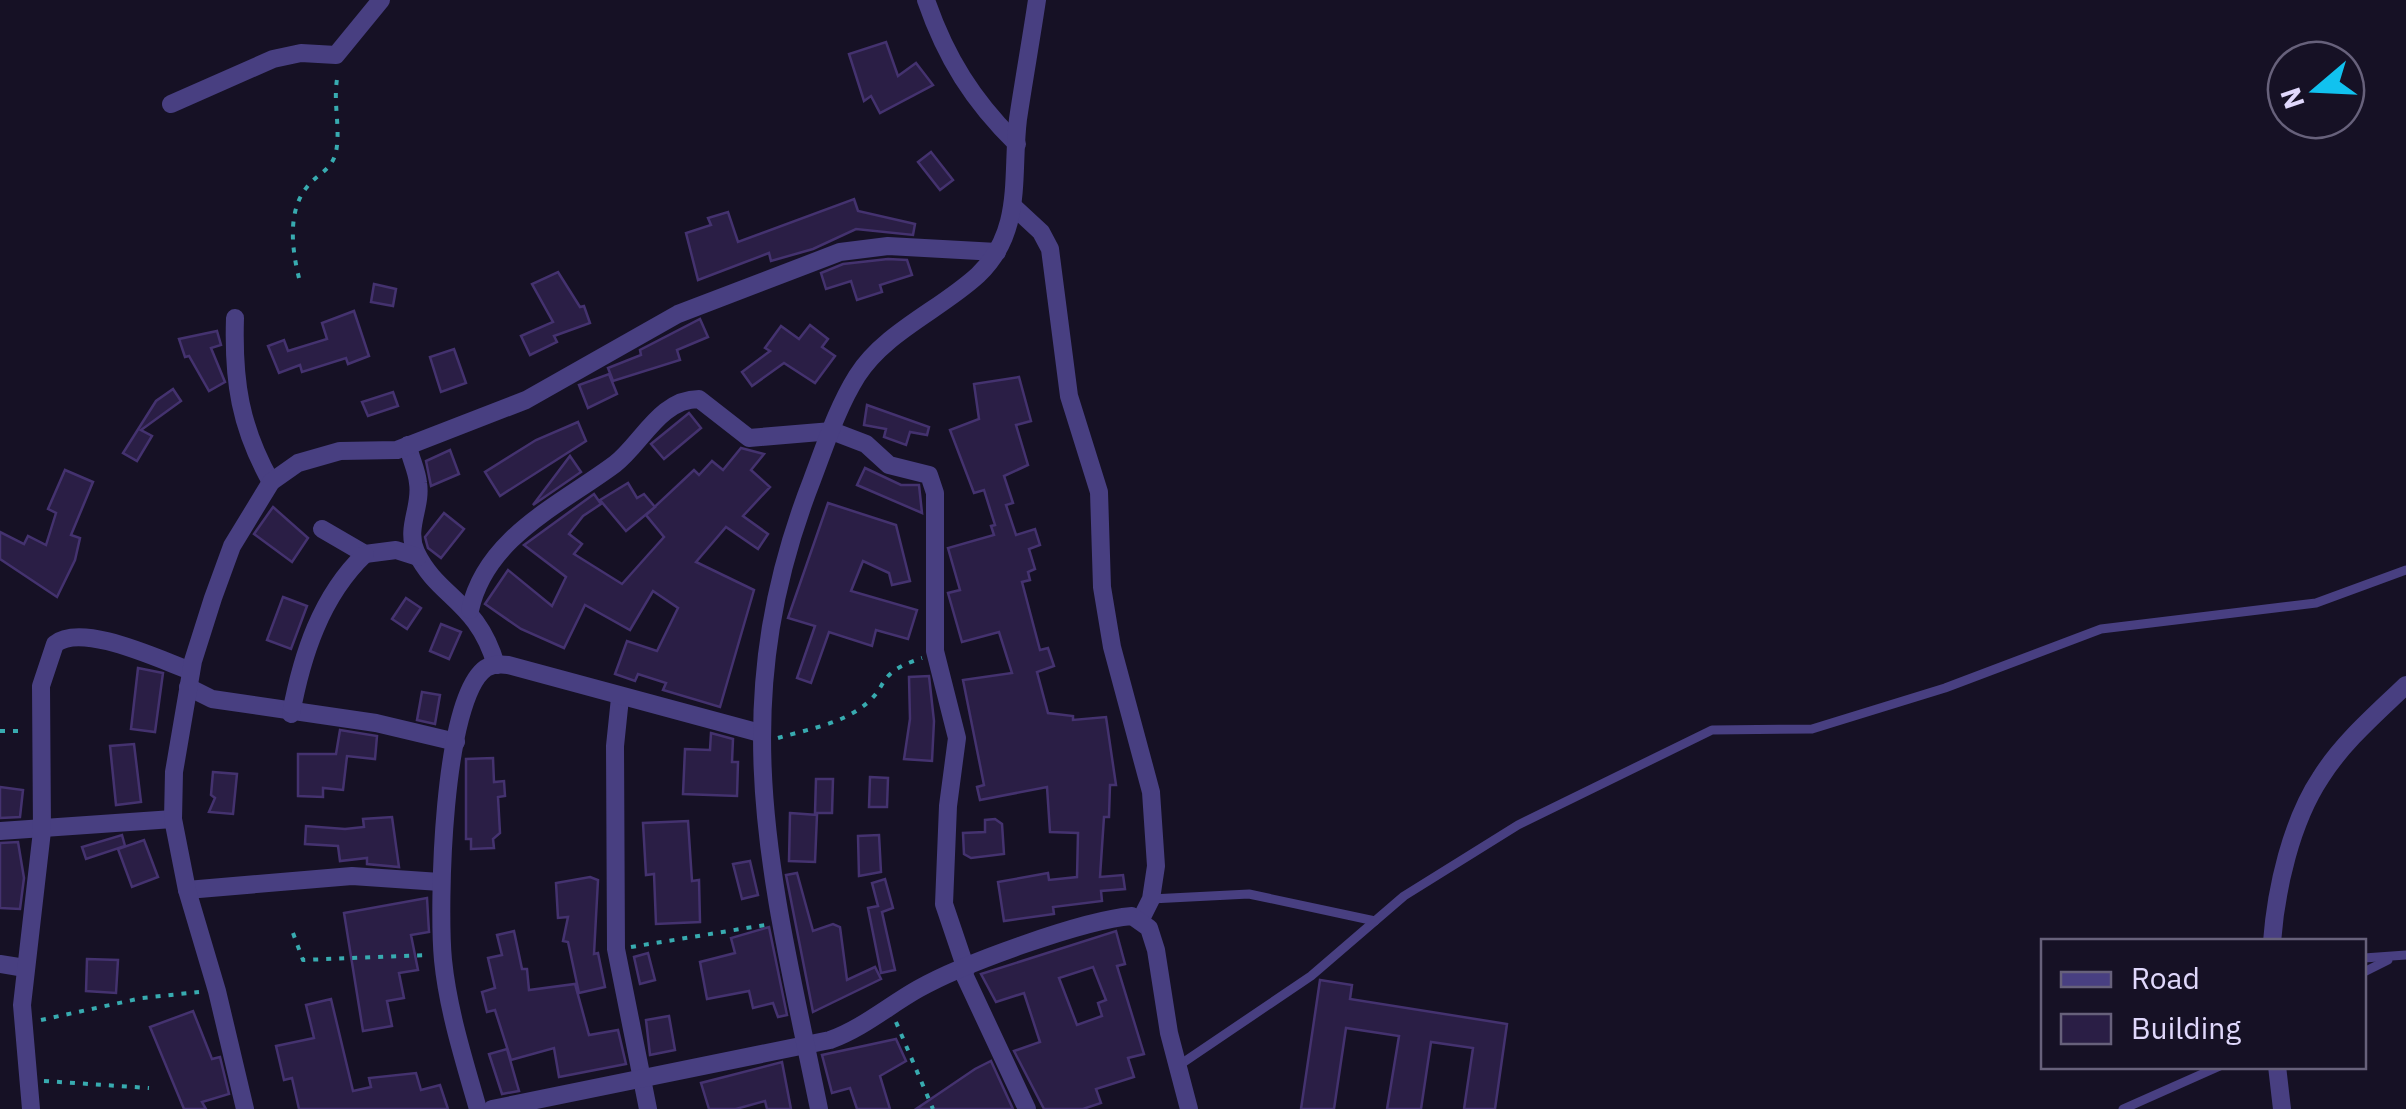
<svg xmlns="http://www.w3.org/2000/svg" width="2406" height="1109" viewBox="0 0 2406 1109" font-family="'IBM Plex Sans',sans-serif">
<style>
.building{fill:#2a1e45;stroke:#44326f;stroke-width:2.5;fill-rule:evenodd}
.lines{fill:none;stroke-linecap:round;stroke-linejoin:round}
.path{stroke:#38abb0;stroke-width:4;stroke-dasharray:5 8;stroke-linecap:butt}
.service{stroke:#483f81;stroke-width:9}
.minor{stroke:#483f81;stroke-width:18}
</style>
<rect width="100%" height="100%" fill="#161125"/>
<g class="building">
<polygon points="886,42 898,76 916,63 933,85 880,113 871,96 864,101 849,54"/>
<polygon points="931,152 953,180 940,190 918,162"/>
<polygon points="854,199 858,211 915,224 913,235 856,229 813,249 771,261 769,253 698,280 686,233 711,225 708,218 728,212 738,242"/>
<polygon points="888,259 907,260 912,275 880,285 882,292 857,300 851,281 826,289 821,273 843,264"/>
<polygon points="558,272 580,307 584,306 590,323 554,336 557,342 530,355 521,336 553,322 532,284"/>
<polygon points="374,284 396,289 393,306 371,302"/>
<polygon points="354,311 369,356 348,364 346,358 302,372 300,365 279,373 268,346 284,340 288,351 327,339 322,323"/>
<polygon points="700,319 708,337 677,350 680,360 613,381 608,368 641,355 640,350"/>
<polygon points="810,325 828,339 822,347 835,356 815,383 784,363 752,386 742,372 770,351 765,348 781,326 799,339"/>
<polygon points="217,331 221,345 211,348 225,382 209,391 189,356 185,357 179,339"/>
<polygon points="454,349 466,383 441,392 430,357"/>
<polygon points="609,374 617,394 588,408 579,385"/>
<polygon points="1019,377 1031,421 1016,425 1028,465 1004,476 1013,503 1006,505 1016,535 1035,529 1040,545 1029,549 1035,569 1028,572 1030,580 1022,582 1040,650 1048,648 1054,666 1037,672 1048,713 1073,716 1073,720 1106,717 1116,785 1110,785 1109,817 1104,817 1100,877 1123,875 1125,889 1101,891 1102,901 1053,907 1054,914 1004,921 998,882 1048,873 1049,880 1077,877 1078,833 1050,832 1047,787 980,800 977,787 984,785 963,680 1012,673 999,632 962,642 948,593 960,590 948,548 994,535 991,526 995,525 984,490 974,493 950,430 979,419 974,384"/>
<polygon points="173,389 181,401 141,430 152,436 137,461 123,453 156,401"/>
<polygon points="393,392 398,406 368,416 362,402"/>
<polygon points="867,405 929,427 927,435 910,432 906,445 884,437 886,429 864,425"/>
<polygon points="689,413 701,428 664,459 651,444"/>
<polygon points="578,422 586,441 500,496 485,472 536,440"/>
<polygon points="741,448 764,454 751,470 770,487 743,516 768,534 758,549 726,527 696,562 754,590 720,707 663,690 666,683 638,674 635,681 615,674 627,641 657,651 678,608 653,591 630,630 585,605 564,648 521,629 485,604 508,570 552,606 566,577 524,545 594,494 601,504 583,516 569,534 582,544 574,554 622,584 664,537 646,515 694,470 699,475 712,461 723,470"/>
<polygon points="450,450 459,474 431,486 426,461"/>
<polygon points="570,456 581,472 533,505"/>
<polygon points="865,468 901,485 919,485 922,513 857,485"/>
<polygon points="65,470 93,482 71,535 80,538 75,560 57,597 0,559 0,532 24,544 28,536 46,545 56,513 48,509"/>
<polygon points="628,483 637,498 644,494 655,507 626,531 600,500"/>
<polygon points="828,503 896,525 910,581 892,585 889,573 863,561 851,591 917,610 908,639 876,630 872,646 829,632 811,683 797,678 815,626 788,618"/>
<polygon points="273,507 308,538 292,562 254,534"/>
<polygon points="444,513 464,529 441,558 428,548 425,537"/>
<polygon points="283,597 307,606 291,649 267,640"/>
<polygon points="406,598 421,608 407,629 392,619"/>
<polygon points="441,624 461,632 449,659 430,651"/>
<polygon points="138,668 163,673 155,732 131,729"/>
<polygon points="929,676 934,721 932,761 904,759 910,719 909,677"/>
<polygon points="422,692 440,695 435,724 417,720"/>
<polygon points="340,730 377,736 375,759 347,756 343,790 323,788 323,797 298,796 298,754 336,754"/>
<polygon points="711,733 733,739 732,762 738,762 737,796 683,794 685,749 710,750"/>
<polygon points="134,744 141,802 116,805 110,746"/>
<polygon points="493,758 494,782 504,781 505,796 498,797 500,833 493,839 494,848 471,849 471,839 466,839 466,759"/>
<polygon points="213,772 237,774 233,814 209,812 215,798 211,795"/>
<polygon points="870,777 888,778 887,807 869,807"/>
<polygon points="816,779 833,779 832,813 815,813"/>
<polygon points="0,787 23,790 20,817 0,818"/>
<polygon points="790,813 817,815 815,862 789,861"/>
<polygon points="392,817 399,867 367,864 367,858 340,861 338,846 305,844 306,826 345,829 364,827 363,819"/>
<polygon points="995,819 1002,824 1004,854 971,858 964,854 963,833 985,832 985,820"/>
<polygon points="688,821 692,881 699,880 700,922 656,924 654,874 646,875 643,823"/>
<polygon points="122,835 125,846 86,859 82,847"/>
<polygon points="879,835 881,872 859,876 858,836"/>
<polygon points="144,840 158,877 132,887 118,849"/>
<polygon points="18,842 24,878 20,909 0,908 0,843"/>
<polygon points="750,861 758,895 742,899 733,864"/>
<polygon points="797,873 813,931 833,924 840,927 847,980 875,967 881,979 813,1012 786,875"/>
<polygon points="590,877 598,880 594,954 598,953 605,987 579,993 568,942 563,941 568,917 558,918 556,883"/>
<polygon points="885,879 893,908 882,912 895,970 881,973 868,908 878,906 872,883"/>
<polygon points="427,898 429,932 411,935 418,970 399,973 404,998 387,1001 392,1026 363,1031 344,913"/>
<polygon points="769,927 787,1015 778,1017 773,1003 753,1008 749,991 707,999 700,962 735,953 731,938"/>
<polygon points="514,931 522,969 527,969 529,990 575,984 589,1035 618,1030 626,1064 559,1077 554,1048 511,1060 495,1010 487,1012 482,992 495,988 488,958 502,955 497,935"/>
<path d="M1116,931L1125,964L1117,966L1144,1054L1128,1058L1134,1077L1096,1089L1101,1103L1083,1109H1044L1014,1051L1040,1042L1024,993L996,1002L981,974ZM1093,967L1106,1000L1098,1003L1102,1016L1077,1025L1059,978Z"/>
<polygon points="648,953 655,980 640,984 634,957"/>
<polygon points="87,959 118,960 116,993 86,991"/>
<polygon points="1320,980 1352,985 1350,999 1507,1024 1495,1109 1464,1109 1473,1048 1431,1042 1421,1109 1387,1109 1399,1036 1346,1028 1334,1109 1301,1109"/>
<polygon points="331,999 353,1091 371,1087 369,1078 416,1073 421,1090 440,1085 448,1109 299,1109 292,1078 284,1080 276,1046 314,1038 306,1005"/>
<polygon points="193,1011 212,1059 220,1057 229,1094 202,1102 206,1109 184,1109 150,1027"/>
<polygon points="669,1016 675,1050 650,1055 646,1020"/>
<polygon points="896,1039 906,1061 880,1076 890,1109 857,1109 850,1088 832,1093 822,1055"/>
<polygon points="507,1049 519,1091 502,1094 489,1054"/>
<polygon points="991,1061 1013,1109 916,1109 975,1069"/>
<polygon points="782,1062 791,1109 767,1109 765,1101 736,1109 709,1109 701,1083"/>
</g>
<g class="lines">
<g class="path">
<path d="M299,278C292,250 287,211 307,187C317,174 332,170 336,152C341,126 332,101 338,74"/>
<polyline points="0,731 25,731"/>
<path d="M778,738C805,730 840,724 862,707C891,686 873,674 922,658"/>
<polyline points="293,933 303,960 428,955"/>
<polyline points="631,947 765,925"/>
<polyline points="41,1020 142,998 199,992"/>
<polyline points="896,1022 933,1109"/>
<polyline points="44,1081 149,1088"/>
</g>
<g class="service">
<polyline points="1151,899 1249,894 1375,921"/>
<polyline points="2364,958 2406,955"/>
<polyline points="2364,972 2388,960"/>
<polyline points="1178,1066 1311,976 1404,896 1518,825 1712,730 1812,729 1945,688 2101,629 2316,603 2406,570"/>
<polyline points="2123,1109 2220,1066"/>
</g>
<g class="minor">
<path d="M926,0C946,58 973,101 1017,144"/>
<polyline points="171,104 273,59 301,53 336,55 381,0"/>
<polyline points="1014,207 1041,232 1050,249 1069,396 1099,492 1102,587 1112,647 1151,792 1156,866 1151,899 1141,919"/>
<path d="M235,318C233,381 240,427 271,482"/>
<path d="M408,445C410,458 417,470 418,483C422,507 405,528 416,552C438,598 477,600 496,665"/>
<polyline points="322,529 365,554 396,550 418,557"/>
<path d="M470,610C486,537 560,505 615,464C642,443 660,399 699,399L749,438L832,431L866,444L889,465L929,475L935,493V651L957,738L948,806L944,904L966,969"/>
<polyline points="188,687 212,699 376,723 456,742"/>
<polyline points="620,698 615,746 616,949 648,1109"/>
<path d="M291,714C302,655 321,596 365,554"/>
<polyline points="0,831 173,819"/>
<polyline points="187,890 352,876 440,882"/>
<path d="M2272,942C2276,889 2291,822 2321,777C2343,742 2376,714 2406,685"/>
<polyline points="0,964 25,968"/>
<polyline points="962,970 1027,1109"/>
<polyline points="2277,1066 2282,1109"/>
<path d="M31,1109L22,1005L42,831L41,686L55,644C82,622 160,660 191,671"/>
<polyline points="245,1109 217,991 187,890 173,819 174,772 193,661 213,598 232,546 271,482 298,463 340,451 397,450 526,400 678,314 840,252 888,246 997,252"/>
<path d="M478,1109C464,1060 448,1010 443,960C438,907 442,698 486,668C493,664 500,664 508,665L760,733"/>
<path d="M492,1109L830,1040C863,1028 888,1006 918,989C962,964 1083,920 1132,916L1149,928L1156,950L1169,1033L1189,1109"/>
<path d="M819,1109C772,879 722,710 812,480C825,446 837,408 857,376C885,332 940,310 978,275C1024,231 1011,176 1018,119C1024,79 1031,40 1037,0"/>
</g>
</g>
<rect x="2041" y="939" width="325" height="130" fill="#161125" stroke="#67617b" stroke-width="2.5"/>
<rect x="2061" y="972" width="50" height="15" fill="#483f81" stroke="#67617b" stroke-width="2.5"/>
<text x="2131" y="989" font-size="30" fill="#e0d8fc">Road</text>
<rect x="2061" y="1014" width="50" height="30" fill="#2a1e45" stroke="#67617b" stroke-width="2.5"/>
<text x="2131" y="1039" font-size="30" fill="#e0d8fc">Building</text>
<g transform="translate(2316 90) rotate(251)"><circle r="48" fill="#161125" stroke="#67617b" stroke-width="2.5"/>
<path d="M0-8L18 38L0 25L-18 38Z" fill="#11c2ef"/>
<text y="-15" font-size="28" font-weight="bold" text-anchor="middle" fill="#e0d8fc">N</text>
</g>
</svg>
